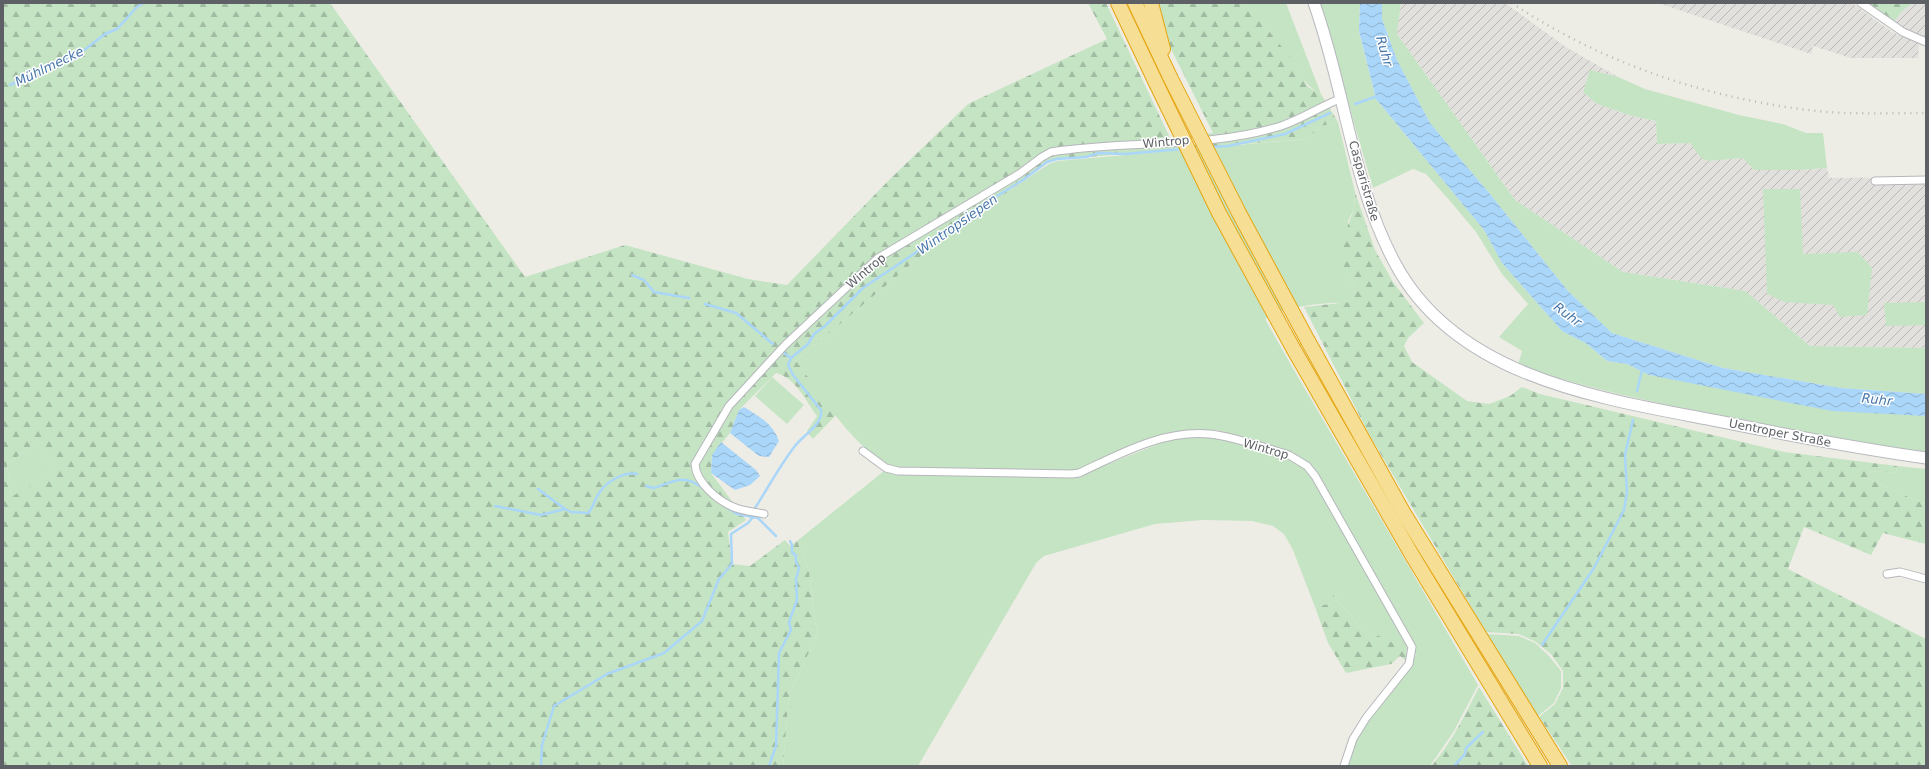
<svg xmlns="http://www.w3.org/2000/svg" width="1929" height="769" viewBox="0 0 1929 769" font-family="'DejaVu Sans',sans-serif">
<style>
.industrial{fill:url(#industrial-furrows)}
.grass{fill:#c4e4c4}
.forest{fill:url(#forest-firs);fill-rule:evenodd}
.water{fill:url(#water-waves)}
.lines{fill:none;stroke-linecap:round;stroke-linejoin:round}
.stream{stroke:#aad6f9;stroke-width:2.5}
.minor-casing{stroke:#b6b7bb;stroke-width:9}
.secondary-casing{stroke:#b7b9be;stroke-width:13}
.motorway-casing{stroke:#e5a50f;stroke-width:16}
.minor{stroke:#fff;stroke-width:7}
.secondary{stroke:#fff;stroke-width:11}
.motorway{stroke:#f6df95;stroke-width:14}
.rail{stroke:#b5b6b6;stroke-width:2.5;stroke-dasharray:1 5;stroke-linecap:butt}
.motorway-bridge-casing{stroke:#e5a50f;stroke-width:16;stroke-linecap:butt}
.motorway-bridge{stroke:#f6df95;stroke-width:14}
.labels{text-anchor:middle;stroke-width:3;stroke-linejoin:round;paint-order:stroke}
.street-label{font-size:12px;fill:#5d6065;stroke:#fff}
.water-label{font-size:13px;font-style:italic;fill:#4877ab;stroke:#fff}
</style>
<defs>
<pattern id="industrial-furrows" width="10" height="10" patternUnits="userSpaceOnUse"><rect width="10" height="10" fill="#e2e0dd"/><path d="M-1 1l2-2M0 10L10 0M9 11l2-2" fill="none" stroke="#bab9b7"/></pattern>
<pattern id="forest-firs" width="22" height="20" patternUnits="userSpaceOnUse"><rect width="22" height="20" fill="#c4e4c4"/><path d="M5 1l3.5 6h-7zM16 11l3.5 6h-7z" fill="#a2bca3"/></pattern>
<pattern id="water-waves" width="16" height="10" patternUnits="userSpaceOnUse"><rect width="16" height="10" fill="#aad6f9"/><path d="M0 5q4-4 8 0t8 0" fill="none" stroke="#8eb1cd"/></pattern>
</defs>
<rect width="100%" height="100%" fill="#eeede5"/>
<g class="industrial">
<polygon points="1401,3 1505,3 1566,47 1618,77 1590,70 1583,92 1597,104 1632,116 1656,121 1657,144 1690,143 1702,158 1709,161 1743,158 1798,170 1827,168 1829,178 1926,177 1926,348 1810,346 1745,291 1623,272 1515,200 1397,34"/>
<polygon points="1658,3 1852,3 1892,32 1919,44 1918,58 1851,58 1813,46 1811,54"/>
<polygon points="1913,3 1926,3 1926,39 1894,22 1902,11"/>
</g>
<g class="grass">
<path d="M1242,3H1286L1321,94C1301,83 1300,71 1287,55C1274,36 1259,18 1242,3Z"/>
<path d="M1314,3H1360L1359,32L1376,99L1484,230L1502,263L1562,331L1587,344L1607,361L1627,364L1649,375L1926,416V452C1871,446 1818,435 1765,424C1679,407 1601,394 1518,365L1522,351L1499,337L1528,304L1502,274L1476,232L1450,201L1426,174L1413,169L1373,188L1347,99Z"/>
<polygon points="1382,3 1401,3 1397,34 1515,200 1623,272 1745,291 1810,346 1926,348 1926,394 1841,388 1723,368 1612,333 1568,291 1490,194 1430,123 1397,60 1382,19"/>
<polygon points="1590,70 1618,77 1645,89 1739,115 1783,124 1806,133 1823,133 1827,168 1798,170 1754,170 1743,158 1709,161 1701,158 1690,143 1657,144 1656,121 1632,116 1597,104 1583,92"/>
<path d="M1338,122L1355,192L1354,210L1348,221L1347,275L1355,288L1354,296L1350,302C1343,304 1338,302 1331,303C1310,304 1284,308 1265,319L1291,365L1478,685L1454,731L1430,766H1347L1354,744L1367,721L1416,655L1360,627L1334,596L1332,603L1315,607L1293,550L1284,534L1273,526L1252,521L1203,520L1155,524L1044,556L1036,563L918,766H783L789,695L817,635L809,571L797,541L884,471L899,475L1078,476L1171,439L1209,435L1291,460L1293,453L1217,430L1170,433L1151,439L1076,472L899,469C858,456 821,395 796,361L927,251L1007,192L1049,164L1058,161L1307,139L1321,126Z"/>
<polygon points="1763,189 1800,189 1803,254 1858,252 1872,268 1867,315 1840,317 1833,305 1785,302 1767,294"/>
<polygon points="1926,302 1926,325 1886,326 1884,303"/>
<polygon points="772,377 804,405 787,424 755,396"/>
<polygon points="40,441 55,472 11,498 7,464"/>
<polygon points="1897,466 1926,469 1926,505 1869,479 1871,471 1896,473"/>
<polygon points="1486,634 1519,636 1535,643 1549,656 1561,671 1561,688 1554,703 1538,716"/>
</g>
<g class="forest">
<path d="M3,3H330L525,277L625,245L748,279L787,285L889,180L968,104L1107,39L1088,3H1106L1170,138L1213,133L1169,45L1155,3H1242L1257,16L1289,56L1308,87L1321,94L1338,122L1321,126L1307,139L1051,160L927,251L796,361L836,415L813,439L807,431L817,416C805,400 796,378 776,373L739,410L730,433L712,455L711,473L746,520L728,532L732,564L750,566L785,540L790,546L797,541L809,571L817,635L789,695L783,766H3ZM40,441L55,472L11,497L7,464Z"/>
<polygon points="1865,3 1913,3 1902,11 1894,22"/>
<polygon points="1355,192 1375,250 1393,282 1424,323 1408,338 1404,346 1412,362 1467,401 1489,404 1510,396 1522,387 1540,394 1784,452 1897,466 1896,473 1871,471 1869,479 1926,505 1926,544 1883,533 1871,555 1804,527 1788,569 1926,639 1926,766 1572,766 1539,717 1555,704 1563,688 1563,671 1551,654 1536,642 1519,634 1486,632 1370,436 1304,307 1350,302 1354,296 1355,288 1347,275 1343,263 1344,235 1354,210"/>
<polygon points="1333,595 1360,627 1406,649 1406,661 1400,656 1391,664 1346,673 1328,643 1315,607 1332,603"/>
<path d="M1479,687L1528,766H1431C1452,743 1465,714 1479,687Z"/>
</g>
<g class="water">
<polygon points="1360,3 1382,3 1382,19 1397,60 1430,123 1490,194 1568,291 1612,333 1723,368 1841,388 1926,394 1926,416 1832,411 1649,375 1627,364 1607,361 1587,344 1562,331 1502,263 1484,230 1376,99 1359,31"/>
<path d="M744,407C758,416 773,423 779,441L769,457L759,456L730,433L739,410Z"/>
<polygon points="721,442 756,470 760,476 750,485 735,490 711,473 712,455"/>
</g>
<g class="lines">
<g class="stream">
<polyline points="10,85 83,51 105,34 117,29 137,7 144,3"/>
<polyline points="1355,104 1377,96"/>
<polyline points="1211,147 1228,146 1285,134 1330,113"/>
<polyline points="632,275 644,280 654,292 689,298"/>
<polyline points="705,304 736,313 773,344"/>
<polyline points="784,353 791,358"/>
<polyline points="1637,391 1642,370"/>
<path d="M646,486L654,488C675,481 684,473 704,489"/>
<polyline points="538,489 565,509"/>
<polyline points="723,505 737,514 758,518 776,536"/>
<path d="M495,506L541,515L565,509L571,512L588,513C594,507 594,500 599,493C606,482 624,471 637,474"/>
<path d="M755,508C768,488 780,465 795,446C803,435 823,425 821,410L793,375L788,365L791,358L808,344L814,334L825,326L863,288L945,233L960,219L1023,180L1047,162L1057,159L1086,157L1099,153L1125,154L1182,149"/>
<polyline points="1542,645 1594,568 1624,510 1627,492 1625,455 1633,420"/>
<polyline points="541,766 542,745 554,706 607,674 664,653 702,621 719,579 732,564 731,534 748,523 753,517"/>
<polyline points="769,766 776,746 779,653 791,630 789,622 797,600 796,579 799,568 796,562 796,556 792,552 792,545 790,541"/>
<polyline points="1454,766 1465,754 1466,748 1483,732"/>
</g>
<defs>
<g id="minor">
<polyline points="1861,3 1903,32 1926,42"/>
<polyline points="1875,181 1926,180"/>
<path d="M863,451L886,468L898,471L1072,474L1079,473C1120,454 1162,430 1209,434C1233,436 1265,448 1289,455L1307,466L1315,476L1412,647L1409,664L1366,718L1353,739L1344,766"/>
<path d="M764,514C755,512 744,511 736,508C719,502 696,483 695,464L729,406L785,345L878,258L1019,174L1042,157L1051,152C1126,140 1208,149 1281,126C1302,119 1321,106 1342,98"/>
<polyline points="1887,574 1900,572 1926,579"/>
</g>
<path id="secondary" d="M1314,3C1345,89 1352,185 1396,265C1458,379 1604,399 1718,421C1787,435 1856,448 1926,458"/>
<g id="motorway">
<polyline points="1118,3 1156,83"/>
<polyline points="1135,3 1170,77"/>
<polyline points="1151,3 1163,49"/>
<polyline points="1308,341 1403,512 1560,766"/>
<polyline points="1294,350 1412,555 1540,766"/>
</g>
</defs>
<use href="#minor" class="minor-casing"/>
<use href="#secondary" class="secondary-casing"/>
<use href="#motorway" class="motorway-casing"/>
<use href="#minor" class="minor"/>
<use href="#secondary" class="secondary"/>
<use href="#motorway" class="motorway"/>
<path class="rail" d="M1512,3C1600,62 1703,97 1808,110C1847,115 1887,113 1926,113"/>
<defs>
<g id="motorway-bridge">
<polyline points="1170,77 1239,213 1308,341"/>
<polyline points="1156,83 1219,213 1294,350"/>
</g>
</defs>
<use href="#motorway-bridge" class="motorway-bridge-casing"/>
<use href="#motorway-bridge" class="motorway-bridge"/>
</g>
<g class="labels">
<g class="street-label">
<text transform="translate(1166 142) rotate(-5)" y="4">Wintrop</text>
<text transform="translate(1364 181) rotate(74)" y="4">Casparistraße</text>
<text transform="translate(866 271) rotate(-40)" y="4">Wintrop</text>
<text transform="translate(1780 433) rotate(11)" y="4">Uentroper Straße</text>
<text transform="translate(1266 449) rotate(16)" y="4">Wintrop</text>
</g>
<g class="water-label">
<text transform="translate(1385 51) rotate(74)" y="5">Ruhr</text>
<text transform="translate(49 66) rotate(-26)" y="5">Mühlmecke</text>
<text transform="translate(957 224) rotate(-35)" y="5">Wintropsiepen</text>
<text transform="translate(1568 314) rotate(37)" y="5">Ruhr</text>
<text transform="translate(1877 399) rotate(6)" y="5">Ruhr</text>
</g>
</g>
<rect width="1929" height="769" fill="none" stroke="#5d6065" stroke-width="8"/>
</svg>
